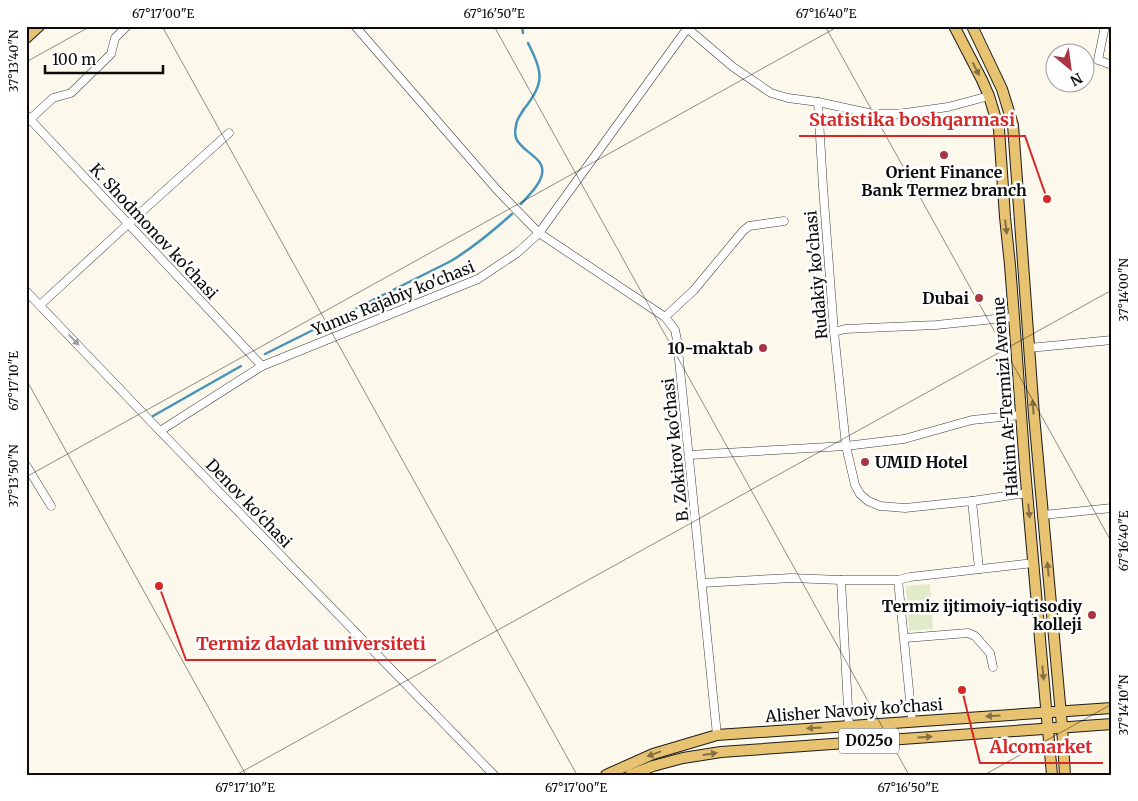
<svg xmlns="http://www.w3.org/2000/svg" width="1138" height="801" viewBox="0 0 1138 801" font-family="Merriweather,serif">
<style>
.pitch{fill:#e1ebca}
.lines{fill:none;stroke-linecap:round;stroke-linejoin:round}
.stream{stroke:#4694bb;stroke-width:2.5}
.minor-casing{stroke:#3e3e3e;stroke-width:9}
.major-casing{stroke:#1c1c1c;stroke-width:12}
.minor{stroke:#fff;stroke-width:8}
.major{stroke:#e7c270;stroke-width:10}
.oneway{fill:#847043}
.oneway2{fill:#9d9d9d}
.ticks{fill:none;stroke:#0b0b0b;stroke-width:1;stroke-opacity:0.45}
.poi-dot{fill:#a93542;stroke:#fff;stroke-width:2}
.labels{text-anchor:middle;stroke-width:5;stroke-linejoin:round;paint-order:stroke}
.shield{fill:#fff;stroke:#545454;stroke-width:1}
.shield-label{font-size:15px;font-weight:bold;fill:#0b0b0b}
.poi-label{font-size:16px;font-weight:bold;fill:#0b0b0b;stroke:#fff;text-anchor:end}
.street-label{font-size:16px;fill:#0b0b0b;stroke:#fff}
.leader{fill:none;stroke:#d62828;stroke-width:2}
.callout-dot{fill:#d62828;stroke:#fff;stroke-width:2}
.callout-label{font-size:18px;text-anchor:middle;font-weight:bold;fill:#d62828;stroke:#fff;stroke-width:5;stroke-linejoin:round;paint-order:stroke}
.neatline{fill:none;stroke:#0b0b0b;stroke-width:2}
.ticks-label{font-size:12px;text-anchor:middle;fill:#0b0b0b}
</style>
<rect width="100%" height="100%" fill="#fcf8eb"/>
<polygon class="pitch" points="930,584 933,629 909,631 906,586"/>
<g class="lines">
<g class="stream">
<polyline points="522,26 523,33"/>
<path d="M521,204C527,197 536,189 540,180C551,158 522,154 516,138C515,135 515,129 516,126C516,120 521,114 524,109C545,83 543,73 528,43"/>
<path d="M265,354L451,261C474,247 492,232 512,214"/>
<polyline points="153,416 241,366"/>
</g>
<defs>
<g id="minor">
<polyline points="355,26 498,191 539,233 665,317 675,330 677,340 717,735"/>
<polyline points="1105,26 1098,60 1112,65"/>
<polyline points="687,28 733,67 771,93 788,98 818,102 873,114 898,114 948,107 989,96"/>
<polyline points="818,102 823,187 834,332 846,446 855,485 860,494 868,501 880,506 905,508 972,501"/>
<polyline points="26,115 262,366"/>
<polyline points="27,122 53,98 71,93 111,54 115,38 127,26"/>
<polyline points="26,291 160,431 494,775"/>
<polyline points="40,305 128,224 229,133"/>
<polyline points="665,317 694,290 743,231 749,226 784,221"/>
<polyline points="834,332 845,329 936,325 1014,317"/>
<polyline points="1029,348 1112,340"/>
<polyline points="160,431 262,366 478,279 517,253 539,233 689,26"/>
<polyline points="689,455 846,446 904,439 972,420 1021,415"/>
<polyline points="26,465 51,506"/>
<polyline points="1043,515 1112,508"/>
<polyline points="979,569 972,501 1027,493"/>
<polyline points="841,580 849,726"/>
<polyline points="702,583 791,578 841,580 898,580"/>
<polyline points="905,638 968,633 975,636 990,653 993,667"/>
<polyline points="912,720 898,580 910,577 1033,563"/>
</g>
<g id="major">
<polyline points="954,26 982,80 989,96 999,129 1005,217 1010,265 1014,317 1025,469 1052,775"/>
<polyline points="972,26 1002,89 1013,125 1034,415 1062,726 1065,775"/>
<polyline points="26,38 39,26"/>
<polyline points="606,775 653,754 717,735 1112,708"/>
<polyline points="630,775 653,766 683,758 721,752 1112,724"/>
</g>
</defs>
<use href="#minor" class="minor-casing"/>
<use href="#major" class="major-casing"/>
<use href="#minor" class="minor"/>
<use href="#major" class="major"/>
</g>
<defs><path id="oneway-solid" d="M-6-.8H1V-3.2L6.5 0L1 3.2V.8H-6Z" transform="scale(1.25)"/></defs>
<g class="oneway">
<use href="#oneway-solid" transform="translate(976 69) rotate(63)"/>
<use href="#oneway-solid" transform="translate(1006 227) rotate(83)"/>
<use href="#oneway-solid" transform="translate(1033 407) rotate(-95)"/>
<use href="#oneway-solid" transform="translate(1029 511) rotate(84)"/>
<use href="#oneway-solid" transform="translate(1048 569) rotate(-95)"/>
<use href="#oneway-solid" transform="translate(1043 673) rotate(85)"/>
<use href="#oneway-solid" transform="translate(993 716) rotate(177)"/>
<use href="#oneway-solid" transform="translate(814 728) rotate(176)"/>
<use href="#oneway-solid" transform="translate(925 737) rotate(-4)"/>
<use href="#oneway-solid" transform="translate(654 754) rotate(160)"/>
<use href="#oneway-solid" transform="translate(710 754) rotate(-8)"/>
</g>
<use class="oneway2" href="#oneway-solid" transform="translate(74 340) rotate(46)"/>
<path class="ticks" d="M162,26L577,775M494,26L909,775M825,26L1112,543M26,62L91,26M26,379L246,775M26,477L839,26M236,775L1112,290M984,775L1112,704"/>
<g class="poi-dot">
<circle cx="944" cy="155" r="5"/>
<circle cx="979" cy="298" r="5"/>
<circle cx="763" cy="348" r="5"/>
<circle cx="865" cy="462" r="5"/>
<circle cx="1092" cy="615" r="5"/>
</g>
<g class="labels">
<rect class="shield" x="839" y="728.5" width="60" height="25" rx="4"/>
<g class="shield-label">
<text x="869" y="746">D025o</text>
</g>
<g class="poi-label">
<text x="944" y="178" text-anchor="middle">Orient Finance<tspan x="944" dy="18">Bank Termez branch</tspan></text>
<text x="969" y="304">Dubai</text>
<text x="753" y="354">10-maktab</text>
<text x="875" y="468" text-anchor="start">UMID Hotel</text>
<text x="1082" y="612">Termiz ijtimoiy-iqtisodiy<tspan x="1082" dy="18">kolleji</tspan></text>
</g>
<g class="street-label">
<text transform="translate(154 231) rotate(47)" y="6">K. Shodmonov ko'chasi</text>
<text transform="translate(816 275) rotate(-95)" y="6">Rudakiy ko'chasi</text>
<text transform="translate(393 298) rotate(-22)" y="6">Yunus Rajabiy ko'chasi</text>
<text transform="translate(1005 397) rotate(-94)" y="6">Hakim At-Termizi Avenue</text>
<text transform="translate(675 450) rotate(-96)" y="6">B. Zokirov ko'chasi</text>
<text transform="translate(249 503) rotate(46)" y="6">Denov ko'chasi</text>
<text transform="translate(854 710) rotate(-4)" y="6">Alisher Navoiy ko’chasi</text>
</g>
</g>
<path class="leader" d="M1047 199L1025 136H799M159 586L186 660H436M962 690L980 763H1103"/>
<g class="callout-dot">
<circle cx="1047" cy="199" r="5"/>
<circle cx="159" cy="586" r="5"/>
<circle cx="962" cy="690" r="5"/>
</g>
<g class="callout-label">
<text x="912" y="126">Statistika boshqarmasi</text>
<text x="311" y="650">Termiz davlat universiteti</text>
<text x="1041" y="753">Alcomarket</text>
</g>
<rect width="1138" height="801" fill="none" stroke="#ffffff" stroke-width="55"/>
<g transform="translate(1070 68) rotate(151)"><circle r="24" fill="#ffffff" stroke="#9d9d9d"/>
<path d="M0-4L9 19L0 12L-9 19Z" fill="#a93542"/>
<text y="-8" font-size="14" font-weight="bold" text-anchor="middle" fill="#0b0b0b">N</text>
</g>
<path d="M45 65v8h118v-8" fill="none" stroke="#0b0b0b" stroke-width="2.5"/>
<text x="52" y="65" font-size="15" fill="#0b0b0b" stroke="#ffffff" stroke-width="4" paint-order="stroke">100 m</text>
<rect x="28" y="28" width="1082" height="746" class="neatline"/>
<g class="ticks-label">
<text x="163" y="18">67°17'00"E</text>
<text x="494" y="18">67°16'50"E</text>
<text x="826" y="18">67°16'40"E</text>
<text transform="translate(14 61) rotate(-90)" y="4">37°13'40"N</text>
<text transform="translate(1124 290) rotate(-90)" y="4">37°14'00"N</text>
<text transform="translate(14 381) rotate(-90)" y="4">67°17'10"E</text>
<text transform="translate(14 476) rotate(-90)" y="4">37°13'50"N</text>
<text transform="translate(1124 541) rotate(-90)" y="4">67°16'40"E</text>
<text transform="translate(1124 705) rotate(-90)" y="4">37°14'10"N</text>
<text x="245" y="792">67°17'10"E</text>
<text x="576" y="792">67°17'00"E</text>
<text x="908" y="792">67°16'50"E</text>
</g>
</svg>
